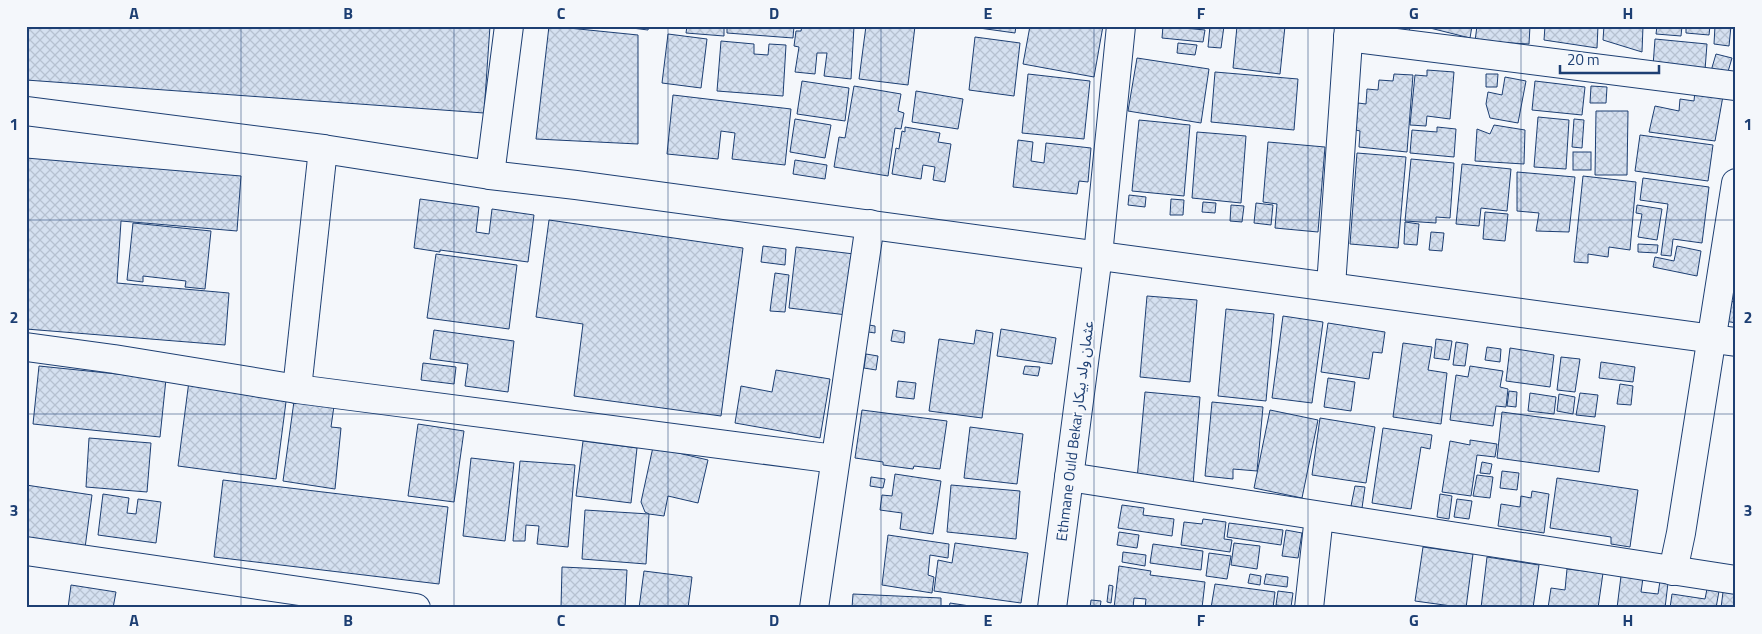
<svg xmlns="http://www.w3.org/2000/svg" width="1762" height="634" viewBox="0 0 1762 634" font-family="'Titillium Web','Noto Sans Arabic',sans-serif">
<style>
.building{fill:url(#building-cross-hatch);stroke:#1d3f73}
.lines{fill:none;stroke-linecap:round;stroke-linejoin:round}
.minor-casing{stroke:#1d3f73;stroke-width:30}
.minor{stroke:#f4f7fb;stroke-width:28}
.grid{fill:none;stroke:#1d3f73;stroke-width:1;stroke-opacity:0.55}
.labels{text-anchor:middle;stroke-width:4;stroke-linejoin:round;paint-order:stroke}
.street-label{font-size:15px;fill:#1d3f73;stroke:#f4f7fb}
.neatline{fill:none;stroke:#1d3f73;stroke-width:2}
.grid-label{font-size:16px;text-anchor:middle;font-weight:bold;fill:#1d3f73}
</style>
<defs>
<pattern id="building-cross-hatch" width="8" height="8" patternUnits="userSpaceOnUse" patternTransform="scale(1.25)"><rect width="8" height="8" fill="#d5e0f0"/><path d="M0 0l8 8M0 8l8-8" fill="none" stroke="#b6c1d1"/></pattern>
</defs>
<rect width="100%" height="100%" fill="#f4f7fb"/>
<g class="building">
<polygon points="26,26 490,26 484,113 26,80"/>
<polygon points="549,26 638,35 638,144 536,139"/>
<polygon points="616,26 649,26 648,30"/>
<polygon points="687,26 724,26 724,36 686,33"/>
<polygon points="727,26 794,26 793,38 727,33"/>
<polygon points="802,26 854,26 851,79 824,76 827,53 817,53 815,74 795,72 799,47 794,46 796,31 801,31"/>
<polygon points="866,26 915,26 908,85 859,79"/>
<polygon points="965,26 1016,26 1015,33"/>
<polygon points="1030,26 1103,26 1094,77 1023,64"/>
<polygon points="1163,26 1205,30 1203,42 1162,38"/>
<polygon points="1210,26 1224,26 1221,48 1208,47"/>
<polygon points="1237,26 1285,26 1280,74 1233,68"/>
<polygon points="1386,26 1410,26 1409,34 1386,32"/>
<polygon points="1422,26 1472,26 1470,38"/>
<polygon points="1477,26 1530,26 1529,44 1475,41"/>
<polygon points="1545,26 1598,26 1597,48 1544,40"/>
<polygon points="1604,26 1643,26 1642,52 1603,40"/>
<polygon points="1657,26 1682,26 1681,36 1656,34"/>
<polygon points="1686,26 1710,26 1709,35 1686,33"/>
<polygon points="1715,26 1731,26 1729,46 1714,44"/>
<polygon points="668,34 707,39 701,88 662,83"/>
<polygon points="975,37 1020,43 1014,96 969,90"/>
<polygon points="1655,39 1707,44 1705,70 1653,66"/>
<polygon points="721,41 754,44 754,54 768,55 769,44 786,45 783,96 717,91"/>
<polygon points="1178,43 1197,45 1195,55 1177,53"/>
<polygon points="1716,54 1732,58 1727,75 1711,71"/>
<polygon points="1137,58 1209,69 1201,123 1128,111"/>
<polygon points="1427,70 1454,72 1450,119 1427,116 1426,126 1410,125 1415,75 1427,76"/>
<polygon points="1215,72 1298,79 1294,130 1211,122"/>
<polygon points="1028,74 1090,81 1084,139 1022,133"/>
<polygon points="1394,74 1413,75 1407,152 1359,147 1360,131 1356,130 1358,103 1366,104 1367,89 1378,90 1379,80 1393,81"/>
<polygon points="1486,74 1498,74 1497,87 1486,87"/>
<polygon points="1505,77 1526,81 1518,123 1490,118 1486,104 1488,92 1502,95"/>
<polygon points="802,81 849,88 845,121 797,114"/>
<polygon points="1535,81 1585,87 1582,115 1532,110"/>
<polygon points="854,86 901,94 898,111 904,113 901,129 895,128 888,176 834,167 839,137 845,138"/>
<polygon points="1591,86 1607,87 1606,103 1590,103"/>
<polygon points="916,91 963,99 958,129 912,122"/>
<polygon points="1695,91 1723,96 1715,141 1649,132 1655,106 1679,111 1680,99 1694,101"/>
<polygon points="673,95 791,109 785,165 732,159 735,133 721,131 718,159 667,154"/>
<polygon points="1596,111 1628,111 1627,175 1595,175"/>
<polygon points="1538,117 1569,120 1566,169 1534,167"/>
<polygon points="795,119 831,125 825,158 790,152"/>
<polygon points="1574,119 1584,120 1582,148 1572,147"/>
<polygon points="1139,120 1190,125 1184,196 1132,191"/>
<polygon points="1494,125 1525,130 1524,164 1475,161 1477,129 1490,134"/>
<polygon points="905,127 940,133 938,142 951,144 945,182 933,180 935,167 923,165 921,179 892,174 896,148 899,149 902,131 905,132"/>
<polygon points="1437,127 1456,129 1454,157 1410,153 1412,130 1437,132"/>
<polygon points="1197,132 1246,136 1241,203 1192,198"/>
<polygon points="1640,135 1713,145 1708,181 1635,171"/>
<polygon points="1018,140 1033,142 1031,161 1044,163 1046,143 1091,148 1088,182 1079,181 1077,194 1013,187"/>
<polygon points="1268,142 1325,147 1318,232 1275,228 1277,204 1263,202"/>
<rect x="1573" y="152" width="18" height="18"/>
<polygon points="1357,153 1406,157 1398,248 1350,244"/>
<polygon points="26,158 241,176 237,231 121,221 117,283 229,293 225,345 26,329"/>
<polygon points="1411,159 1454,163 1450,218 1436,217 1436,223 1405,221"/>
<polygon points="795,160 827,165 825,179 793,174"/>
<polygon points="1462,164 1511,169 1507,211 1481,208 1479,226 1456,224"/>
<polygon points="1517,172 1575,177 1569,232 1536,231 1539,213 1517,211"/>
<polygon points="1583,176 1636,182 1630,250 1609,247 1608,257 1588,254 1588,263 1574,262"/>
<polygon points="1643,178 1709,187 1702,243 1673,239 1671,256 1661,255 1668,204 1640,200"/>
<polygon points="1129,195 1146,197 1145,207 1128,205"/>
<polygon points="420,199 479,207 476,232 489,234 492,209 534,215 528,262 440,250 440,252 414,248"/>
<polygon points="1171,199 1184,200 1183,215 1170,215"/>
<polygon points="1203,202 1216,203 1215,213 1202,212"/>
<polygon points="1256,203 1273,205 1271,225 1254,223"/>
<polygon points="1231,205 1244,206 1242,222 1230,221"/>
<polygon points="1637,205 1662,209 1657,240 1638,237 1642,214 1636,213"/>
<polygon points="1485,212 1508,214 1505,241 1483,239"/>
<polygon points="549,220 743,248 721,416 574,396 583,324 536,317"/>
<polygon points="1405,222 1419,224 1417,245 1404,244"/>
<polygon points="133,223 211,231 205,289 185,287 186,281 143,276 143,282 127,280"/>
<polygon points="1431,232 1444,233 1442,251 1429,250"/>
<polygon points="1638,244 1658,245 1657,253 1638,252"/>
<polygon points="763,246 786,249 785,265 761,262"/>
<polygon points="1677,246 1701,251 1697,276 1653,267 1655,257 1674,261"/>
<polygon points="796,247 854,254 847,315 789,308"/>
<polygon points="436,254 517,265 509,329 427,318"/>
<polygon points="775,273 789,275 785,312 770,311"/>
<polygon points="1147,296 1197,300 1190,382 1140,377"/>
<polygon points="1730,301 1736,302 1736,323 1725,321"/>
<polygon points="1226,309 1274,314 1266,401 1218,396"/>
<polygon points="1283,316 1323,322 1312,403 1272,398"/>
<polygon points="1328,323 1385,332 1382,353 1373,352 1369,379 1321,372"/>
<polygon points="863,324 875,326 875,333 862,331"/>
<polygon points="1001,329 1056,338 1052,364 997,356"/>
<polygon points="434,330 514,341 508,392 465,386 468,364 430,359"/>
<polygon points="893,330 905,332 904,343 891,341"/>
<polygon points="976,330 993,333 982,418 929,411 939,339 974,344"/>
<polygon points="1436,339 1452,341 1449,360 1434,358"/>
<polygon points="1456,342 1468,344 1465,366 1453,365"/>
<polygon points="1403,343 1432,347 1428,370 1447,373 1441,424 1393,417"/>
<polygon points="1487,347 1501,349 1500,362 1485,360"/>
<polygon points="1510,348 1554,355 1550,387 1506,381"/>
<polygon points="866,354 878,356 876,370 864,368"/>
<polygon points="1561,357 1580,359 1575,392 1557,390"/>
<polygon points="1601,362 1635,367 1633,382 1599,378"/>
<polygon points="423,363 456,367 454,384 421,380"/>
<polygon points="39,366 166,379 160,437 33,424"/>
<polygon points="1025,366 1040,367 1038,376 1023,374"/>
<polygon points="1470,366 1503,371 1500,387 1508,389 1506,407 1496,406 1493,426 1450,420 1456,375 1468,377"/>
<polygon points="776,370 830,379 820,438 735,423 741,386 772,392"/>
<polygon points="1328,378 1355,382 1351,411 1324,407"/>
<polygon points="189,381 287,394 276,479 178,466"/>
<polygon points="898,381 916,383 914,399 896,397"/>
<polygon points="1620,384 1633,386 1631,405 1617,404"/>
<polygon points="1509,391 1517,392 1516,407 1507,406"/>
<polygon points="1145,392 1200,397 1193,485 1137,479"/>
<polygon points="1530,393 1556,397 1554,414 1528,411"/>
<polygon points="1580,393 1598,395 1595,417 1576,415"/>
<polygon points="295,394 335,399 331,427 341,428 335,489 283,481"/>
<polygon points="1559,394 1575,397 1573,414 1557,411"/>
<polygon points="1212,402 1263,407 1257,471 1233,469 1233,479 1205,476"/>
<polygon points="862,410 947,421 940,469 914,466 913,469 883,465 883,462 855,458"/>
<polygon points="1270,410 1318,420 1302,498 1254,488"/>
<polygon points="1502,412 1605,426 1599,472 1497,458"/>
<polygon points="1320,418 1375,427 1366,483 1312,475"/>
<polygon points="418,424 464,431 454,502 408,496"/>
<polygon points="970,427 1023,434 1017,484 964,478"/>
<polygon points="1383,428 1432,435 1430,449 1421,447 1411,509 1372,503"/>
<polygon points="89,438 151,443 147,492 86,487"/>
<polygon points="1470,440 1497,444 1495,457 1477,455 1471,496 1442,492 1450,441 1470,445"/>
<polygon points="583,441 637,448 631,503 576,496"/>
<polygon points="653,447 708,460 698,503 668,496 664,516 649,514 645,512 641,502"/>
<polygon points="471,458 514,463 505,541 463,536"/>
<polygon points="520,461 575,465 568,547 537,544 539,526 526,525 525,541 513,541"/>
<polygon points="1482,462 1492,464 1490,474 1480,473"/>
<polygon points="1502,471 1519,473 1517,490 1500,488"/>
<polygon points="895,474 941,481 933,534 900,529 902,513 880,510 882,495 892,496"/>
<polygon points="1477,475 1493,477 1490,498 1473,496"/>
<polygon points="871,477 885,479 883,488 870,486"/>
<polygon points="1557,478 1638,490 1630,547 1611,544 1611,537 1550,528"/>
<polygon points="223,480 448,507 439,584 214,557"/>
<polygon points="26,485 92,495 85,548 26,539"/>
<polygon points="951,485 1020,491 1016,539 947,532"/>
<polygon points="1355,486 1365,487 1362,508 1351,506"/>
<polygon points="1532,491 1549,494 1544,533 1498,526 1501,504 1520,507 1521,496 1531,498"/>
<polygon points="103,494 129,498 127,513 136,514 138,499 161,502 156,543 98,535"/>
<polygon points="1440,494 1452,496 1449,519 1437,517"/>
<polygon points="1457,499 1472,501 1469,519 1454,517"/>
<polygon points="1122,505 1144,508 1143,515 1174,519 1172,536 1118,528"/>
<polygon points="585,510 649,514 646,564 582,559"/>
<polygon points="1203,519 1226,522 1224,539 1232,540 1230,552 1181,545 1184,522 1202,524"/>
<polygon points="1229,523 1283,530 1281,545 1227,537"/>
<polygon points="1286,530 1302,533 1298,558 1282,556"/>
<polygon points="1119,532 1139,535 1137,548 1117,545"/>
<polygon points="888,535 949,544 948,558 930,555 928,575 934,577 932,593 882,585"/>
<polygon points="955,543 1028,553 1021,603 934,591 938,560 952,563"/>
<polygon points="1234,543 1260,546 1257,569 1231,565"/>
<polygon points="1153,544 1203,551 1201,570 1150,563"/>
<polygon points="1423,547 1473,554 1466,608 1415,601"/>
<polygon points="1123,552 1146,555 1145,566 1122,562"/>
<polygon points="1209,553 1231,556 1227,579 1206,576"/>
<polygon points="1487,557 1539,565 1533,608 1481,608"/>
<polygon points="1119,566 1151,571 1150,575 1205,582 1202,608 1145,608 1146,599 1134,598 1133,608 1114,608"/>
<polygon points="562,567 627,570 625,608 561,608"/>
<polygon points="1567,569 1603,573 1598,608 1548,608 1551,588 1565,590"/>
<polygon points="644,571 692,577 688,608 639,608"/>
<polygon points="1644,571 1641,592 1658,594 1660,581 1668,583 1665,608 1617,608 1621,576 1628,577"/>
<polygon points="1250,574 1261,576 1260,585 1248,583"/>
<polygon points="1266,574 1288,577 1287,587 1264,584"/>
<polygon points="1215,584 1275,592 1273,608 1211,608"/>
<polygon points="71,585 116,592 113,608 68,608"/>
<polygon points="1109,585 1113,586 1111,603 1107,602"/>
<polygon points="1707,589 1719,591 1716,608 1670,608 1672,594 1705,599"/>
<polygon points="1278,591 1293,593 1291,607 1276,605"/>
<polygon points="1723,592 1736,594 1736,608 1721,608"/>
<polygon points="853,594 941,598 941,608 852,608"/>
<polygon points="1091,600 1101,601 1100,608 1090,608"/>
<polygon points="950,603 983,608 949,608"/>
</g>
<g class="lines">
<defs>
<g id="minor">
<polyline points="1348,37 1736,86"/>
<polyline points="26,111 323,149 490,175 576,185 1736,342"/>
<polyline points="490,175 509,26"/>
<polyline points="1331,286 1349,26"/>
<polyline points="26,347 114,359 297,389 835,459"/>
<polyline points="297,389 323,149"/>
<polyline points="1069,477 1736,580"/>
<polyline points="26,551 416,608"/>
<polyline points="1673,571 1681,533 1736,183"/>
<polyline points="814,608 870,224"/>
<polyline points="1052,608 1098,255 1121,26"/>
<polyline points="1309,608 1319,516"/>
</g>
</defs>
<use href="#minor" class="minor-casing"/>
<use href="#minor" class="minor"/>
</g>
<path class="grid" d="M241,26V608M454,26V608M668,26V608M881,26V608M1094,26V608M1308,26V608M1521,26V608M26,220H1736M26,414H1736"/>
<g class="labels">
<g class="street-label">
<text transform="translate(1075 431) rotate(-83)" y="5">Ethmane Ould Bekar عثمان ولد بيكار</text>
</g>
</g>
<rect width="1762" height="634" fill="none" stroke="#f4f7fb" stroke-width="55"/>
<path d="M1560 65v8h99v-8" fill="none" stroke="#1d3f73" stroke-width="2.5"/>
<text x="1567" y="65" font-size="15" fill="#1d3f73" stroke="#f4f7fb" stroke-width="4" paint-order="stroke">20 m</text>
<rect x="28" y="28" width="1706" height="578" class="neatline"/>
<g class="grid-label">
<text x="134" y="19">A</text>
<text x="348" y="19">B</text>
<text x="561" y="19">C</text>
<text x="774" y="19">D</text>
<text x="988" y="19">E</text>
<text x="1201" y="19">F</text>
<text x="1414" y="19">G</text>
<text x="1628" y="19">H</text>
<text x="14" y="130">1</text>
<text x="1748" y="130">1</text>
<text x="14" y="323">2</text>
<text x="1748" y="323">2</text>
<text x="14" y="516">3</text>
<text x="1748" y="516">3</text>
<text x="134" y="626">A</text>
<text x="348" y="626">B</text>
<text x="561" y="626">C</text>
<text x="774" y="626">D</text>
<text x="988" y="626">E</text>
<text x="1201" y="626">F</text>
<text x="1414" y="626">G</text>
<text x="1628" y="626">H</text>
</g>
</svg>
